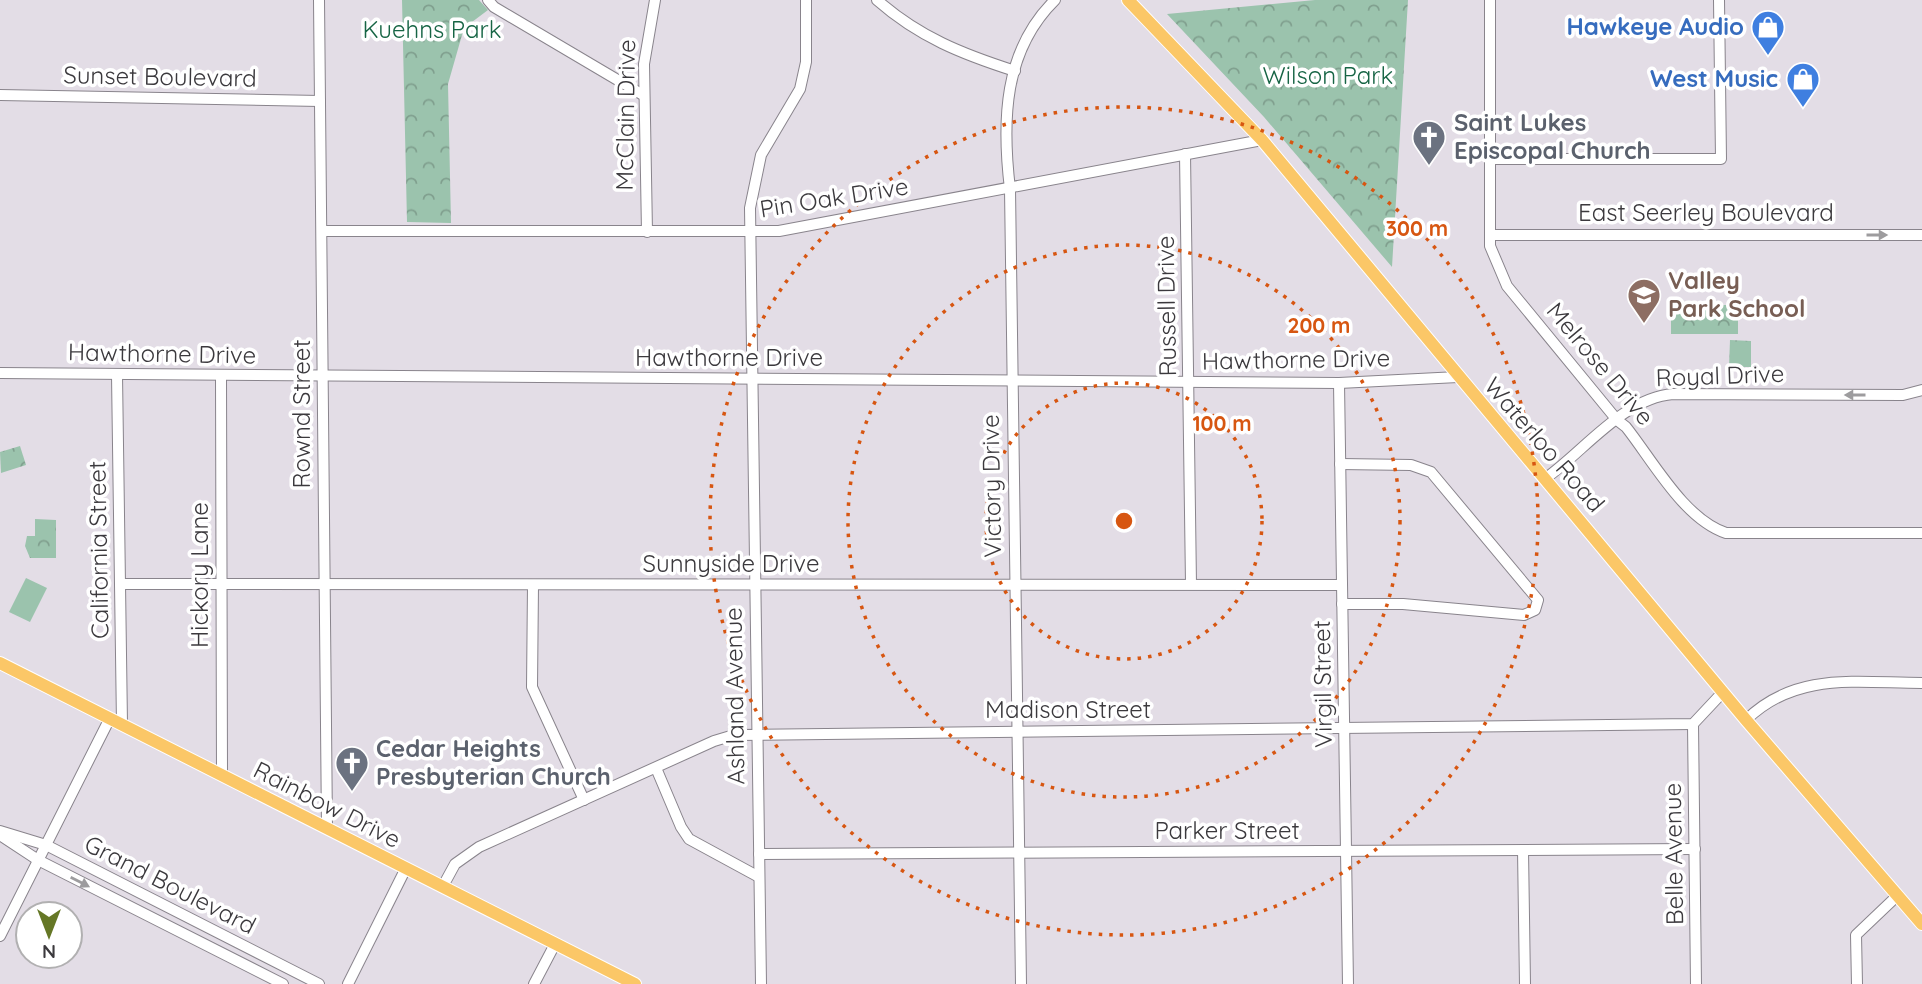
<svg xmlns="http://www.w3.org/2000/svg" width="1922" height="984" viewBox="0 0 1922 984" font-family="Quicksand,sans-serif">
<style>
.green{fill:#9bc3ad}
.park{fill:url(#park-crowns)}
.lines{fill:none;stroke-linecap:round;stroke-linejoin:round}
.minor-casing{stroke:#89848c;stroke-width:12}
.major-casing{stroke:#fff;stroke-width:14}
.minor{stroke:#fff;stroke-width:10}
.major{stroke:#fbc767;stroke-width:12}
.oneway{fill:#9d9c9e}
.ring{fill:none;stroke:#d75611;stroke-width:3.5;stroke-dasharray:3.5 7}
.labels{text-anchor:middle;stroke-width:7;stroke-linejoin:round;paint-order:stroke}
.shop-label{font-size:24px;font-weight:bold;fill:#366cbe;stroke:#fff;text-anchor:end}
.park-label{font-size:24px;fill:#176545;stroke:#fff}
.street-label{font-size:24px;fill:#3b393d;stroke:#fff}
.worship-label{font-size:24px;font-weight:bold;fill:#5b616d;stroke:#fff;text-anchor:start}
.education-label{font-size:24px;font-weight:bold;fill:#785e54;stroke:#fff;text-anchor:start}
.centre{fill:#d75611;stroke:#fff;stroke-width:3.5}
.ring-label{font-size:21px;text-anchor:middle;font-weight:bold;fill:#d75611;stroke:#fff;stroke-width:7;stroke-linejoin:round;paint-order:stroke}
</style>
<defs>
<pattern id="park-crowns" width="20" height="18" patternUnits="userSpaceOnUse" patternTransform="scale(1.75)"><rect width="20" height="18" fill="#9bc3ad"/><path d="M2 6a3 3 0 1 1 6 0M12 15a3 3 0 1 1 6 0" fill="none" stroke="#809f8e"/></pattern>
</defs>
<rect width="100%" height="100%" fill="#e3dde6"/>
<polygon class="green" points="26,578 47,588 30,622 9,612"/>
<g class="park">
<polygon points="402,0 479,0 488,10 464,28 448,84 451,223 407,222"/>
<polygon points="1315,0 1408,0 1392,267 1264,117 1167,14"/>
<rect x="1671" y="305" width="67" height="29"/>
<polygon points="1730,340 1751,341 1751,367 1729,367"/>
<polygon points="20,446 26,465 1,473 0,452"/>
<polygon points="35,519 56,520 56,558 30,558 25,546 27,536 35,536"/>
</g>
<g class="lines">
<defs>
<g id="minor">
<polyline points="319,0 327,828"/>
<polyline points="488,0 494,7 643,95"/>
<path d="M877,0C919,37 962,54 1015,71"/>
<path d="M1490,0V246L1507,286L1617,420L1626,427C1653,461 1684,519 1726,533H1922"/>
<polyline points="0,95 320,101"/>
<polyline points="1185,154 1191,584"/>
<polyline points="1490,159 1721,159 1719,0"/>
<polyline points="322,231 779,231 1262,140"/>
<polyline points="647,232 644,64 655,0"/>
<polyline points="1490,235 1922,235"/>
<polyline points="0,373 1339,383 1458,377"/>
<polyline points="117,375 122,724"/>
<polyline points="221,376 222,775"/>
<polyline points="1339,383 1348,984"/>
<polyline points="1340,464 1411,465 1431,472 1538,600 1535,610 1524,615 1403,604 1342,604"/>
<path d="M1546,478C1585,450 1624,398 1673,394L1903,395L1922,390"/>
<polyline points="120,584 1342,585"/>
<polyline points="533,585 532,687 584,800"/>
<path d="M1746,720C1796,671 1858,683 1922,683"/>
<polyline points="1693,724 1696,984"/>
<polyline points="656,768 681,827 689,839 759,877"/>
<polyline points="0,831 46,845 319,984"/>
<polyline points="0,835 38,860 283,984"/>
<polyline points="1523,850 1525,984"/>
<polyline points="759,854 1695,849"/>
<polyline points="443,886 455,864 479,847 714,741 734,735 1693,724 1723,692"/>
<polyline points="0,936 110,718"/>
<polyline points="348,984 406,868"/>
<polyline points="534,984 555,944"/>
<polyline points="761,984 750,208 761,155 800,89 806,62 806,0"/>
<path d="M1021,984L1010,189C1002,122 1003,51 1055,0"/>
<polyline points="1857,984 1856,935 1897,896"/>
</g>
<g id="major">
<polyline points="1128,0 1262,140 1746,720 1922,924"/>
<polyline points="0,663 635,984"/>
</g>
</defs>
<use href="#minor" class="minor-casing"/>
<use href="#major" class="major-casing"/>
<use href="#minor" class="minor"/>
<use href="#major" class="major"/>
</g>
<defs><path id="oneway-solid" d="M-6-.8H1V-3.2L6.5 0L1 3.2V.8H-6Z" transform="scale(1.75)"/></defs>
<g class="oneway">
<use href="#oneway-solid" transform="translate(1877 235)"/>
<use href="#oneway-solid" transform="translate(1855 395) rotate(-180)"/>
<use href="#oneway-solid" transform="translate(80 882) rotate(27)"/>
</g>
<g class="ring">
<circle cx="1124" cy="521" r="138"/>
<circle cx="1124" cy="521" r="276"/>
<circle cx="1124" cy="521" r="414"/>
</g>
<defs>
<symbol id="shop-pin" viewBox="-11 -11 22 30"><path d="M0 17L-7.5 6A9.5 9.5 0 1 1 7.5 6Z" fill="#3f7fe0" stroke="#fff"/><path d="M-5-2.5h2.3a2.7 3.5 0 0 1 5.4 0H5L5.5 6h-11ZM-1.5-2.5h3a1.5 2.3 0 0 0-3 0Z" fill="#fff"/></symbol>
<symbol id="church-pin" viewBox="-11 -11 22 30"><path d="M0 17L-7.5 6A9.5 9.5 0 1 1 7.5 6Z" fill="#6b7280" stroke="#fff"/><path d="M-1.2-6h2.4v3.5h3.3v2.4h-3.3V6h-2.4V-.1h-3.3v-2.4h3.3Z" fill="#fff"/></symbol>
<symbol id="school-pin" viewBox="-11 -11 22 30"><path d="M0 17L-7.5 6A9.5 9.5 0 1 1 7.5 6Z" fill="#8d6e63" stroke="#fff"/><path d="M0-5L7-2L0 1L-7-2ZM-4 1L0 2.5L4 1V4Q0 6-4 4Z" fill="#fff"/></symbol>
</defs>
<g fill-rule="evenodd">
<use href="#shop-pin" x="1749" y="8" width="38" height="52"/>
<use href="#shop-pin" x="1784" y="60" width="38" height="52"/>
<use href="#church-pin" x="1410" y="118" width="38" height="52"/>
<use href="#school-pin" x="1625" y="276" width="38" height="52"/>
<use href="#church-pin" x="333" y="744" width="38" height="52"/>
</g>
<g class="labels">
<g class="shop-label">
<text x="1744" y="35">Hawkeye Audio</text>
<text x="1778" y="87">West Music</text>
</g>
<g class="park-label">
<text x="432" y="38">Kuehns Park</text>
<text x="1328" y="84">Wilson Park</text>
</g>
<g class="street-label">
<text transform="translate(160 77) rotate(1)" y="8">Sunset Boulevard</text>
<text transform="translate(626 115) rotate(-89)" y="8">McClain Drive</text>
<text transform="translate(834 198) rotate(-9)" y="8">Pin Oak Drive</text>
<text x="1706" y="221">East Seerley Boulevard</text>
<text transform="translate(1167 306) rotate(-91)" y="8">Russell Drive</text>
<text transform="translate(162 354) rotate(1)" y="8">Hawthorne Drive</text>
<text x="729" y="366">Hawthorne Drive</text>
<text transform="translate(1296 360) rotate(-1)" y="8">Hawthorne Drive</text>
<text transform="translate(1600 364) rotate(50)" y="8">Melrose Drive</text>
<text transform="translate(1720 376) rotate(-2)" y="8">Royal Drive</text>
<text transform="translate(302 414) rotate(-90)" y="8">Rownd Street</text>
<text transform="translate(1544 445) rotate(49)" y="8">Waterloo Road</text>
<text transform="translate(992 486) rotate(-91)" y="8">Victory Drive</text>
<text transform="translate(99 550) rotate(-91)" y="8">California Street</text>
<text x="731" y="572">Sunnyside Drive</text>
<text transform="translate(200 575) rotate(-90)" y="8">Hickory Lane</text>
<text transform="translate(1323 684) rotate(-91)" y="8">Virgil Street</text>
<text transform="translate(735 696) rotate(-91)" y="8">Ashland Avenue</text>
<text x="1068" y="718">Madison Street</text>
<text transform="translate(327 805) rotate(27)" y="8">Rainbow Drive</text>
<text x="1227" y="839">Parker Street</text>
<text transform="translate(1674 854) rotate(-91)" y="8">Belle Avenue</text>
<text transform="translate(170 885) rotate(27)" y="8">Grand Boulevard</text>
</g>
<g class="worship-label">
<text x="1454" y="131">Saint Lukes<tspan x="1454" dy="28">Episcopal Church</tspan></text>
<text x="376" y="757">Cedar Heights<tspan x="376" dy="28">Presbyterian Church</tspan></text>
</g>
<g class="education-label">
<text x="1668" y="289">Valley<tspan x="1668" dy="28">Park School</tspan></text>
</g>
</g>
<circle cx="1124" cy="521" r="10" class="centre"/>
<g class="ring-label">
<text x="1417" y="236">300 m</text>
<text x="1319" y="333">200 m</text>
<text x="1222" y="431">100 m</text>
</g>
<g transform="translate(49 935) rotate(180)"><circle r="33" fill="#ffffff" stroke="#b1b0b1" stroke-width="2"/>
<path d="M0-5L12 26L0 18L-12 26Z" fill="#657726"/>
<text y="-10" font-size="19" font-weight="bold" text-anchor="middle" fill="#3b393d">N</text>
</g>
</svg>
